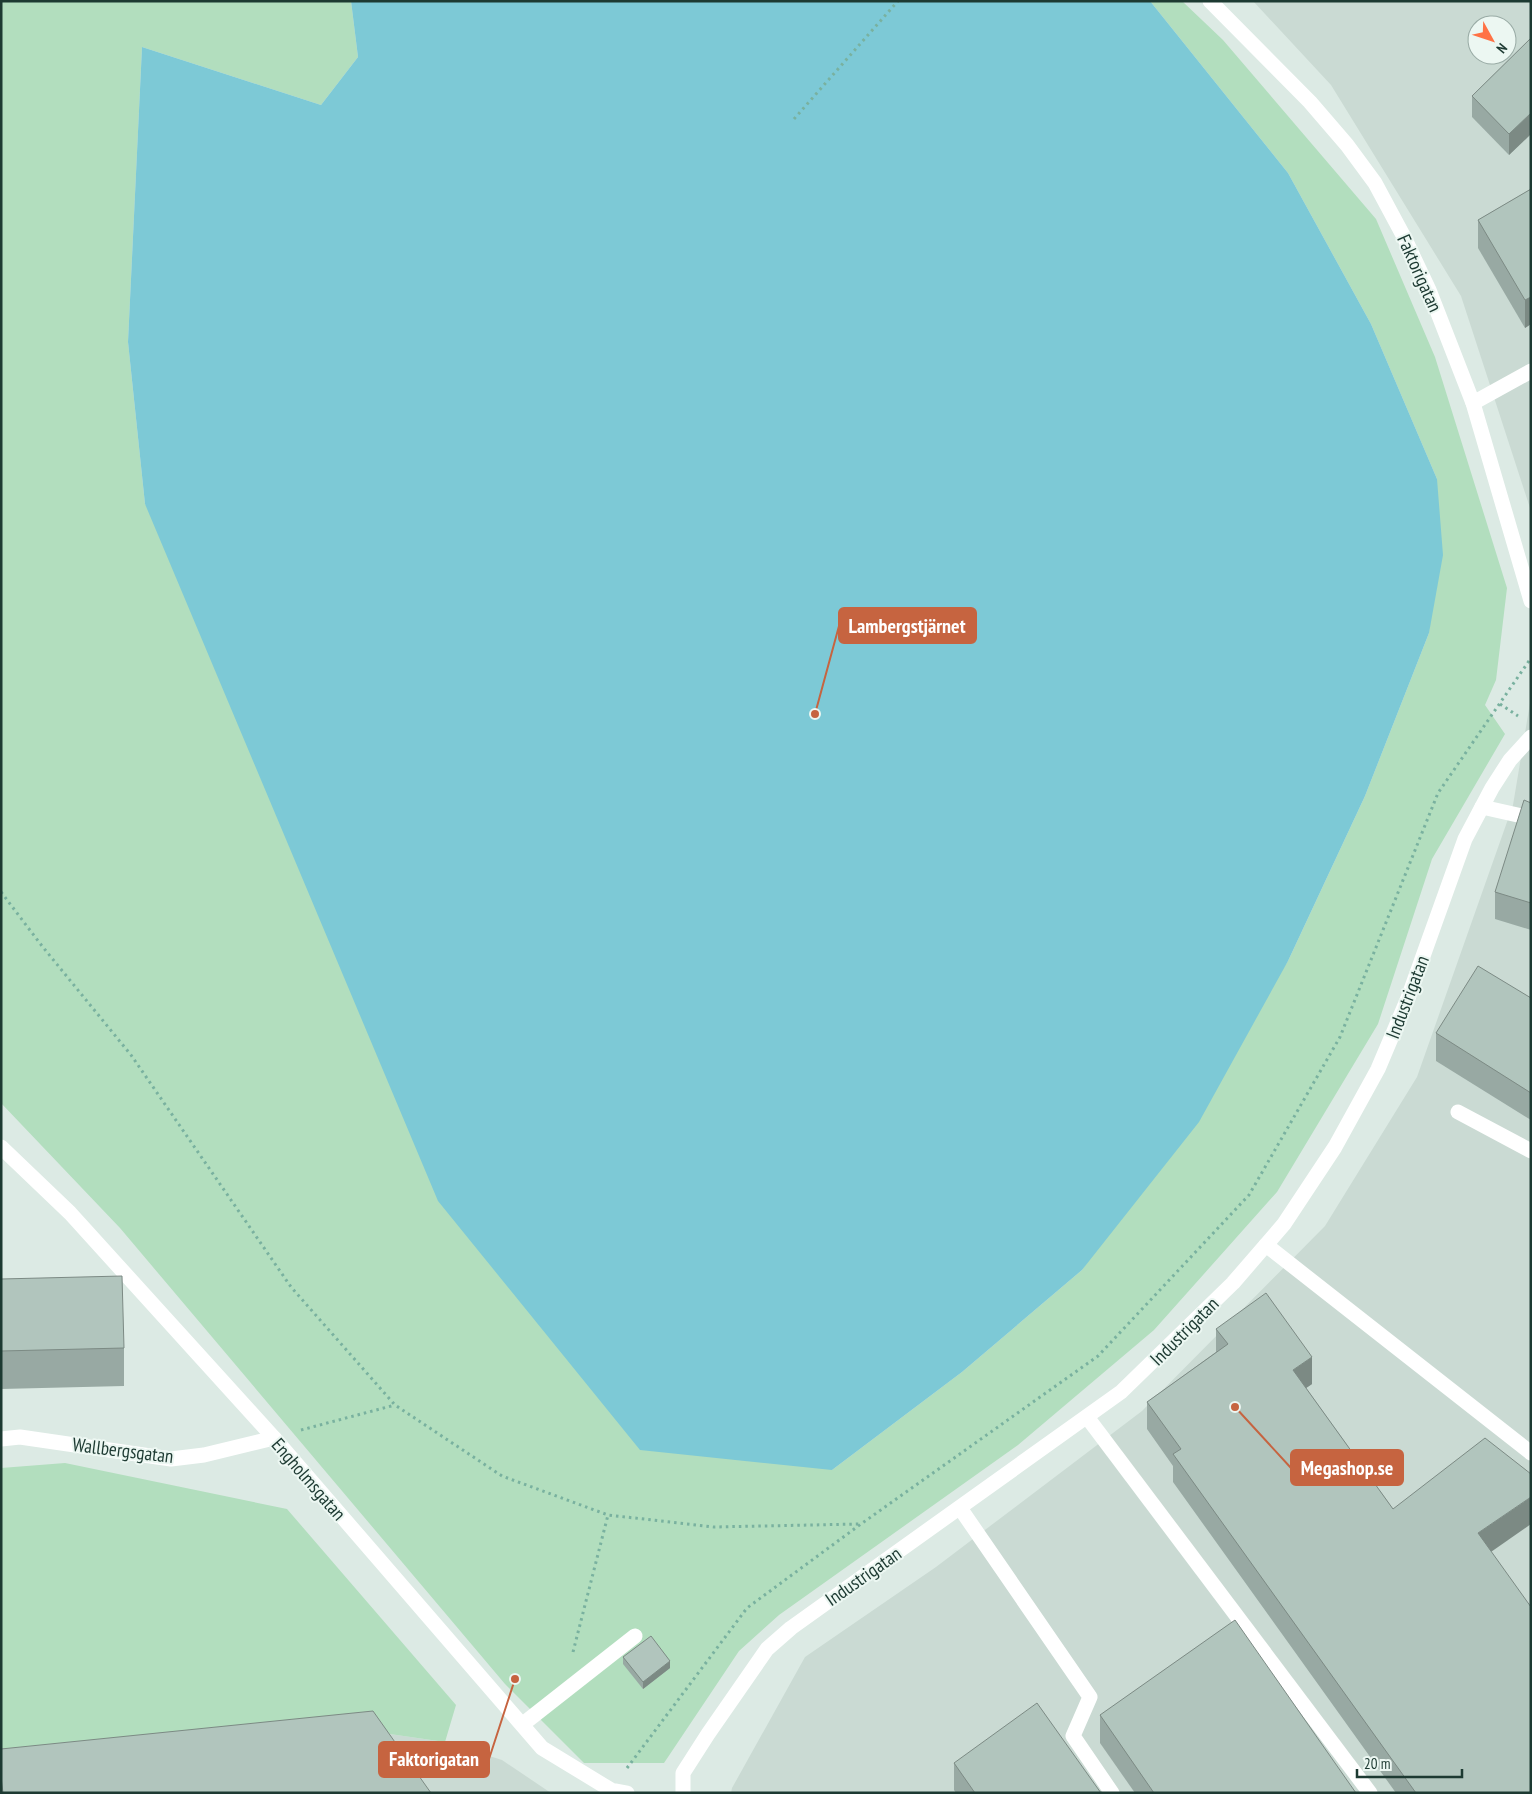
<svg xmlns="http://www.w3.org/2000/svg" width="1532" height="1794" viewBox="0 0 1532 1794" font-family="'PT Sans Narrow',sans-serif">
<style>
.built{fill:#cadad3;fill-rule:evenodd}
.green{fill:#b2debe}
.water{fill:#7dc9d6}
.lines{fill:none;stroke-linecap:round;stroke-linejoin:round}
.path{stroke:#79b19f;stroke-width:3;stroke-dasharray:2.5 4;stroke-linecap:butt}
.lane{stroke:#fff;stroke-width:15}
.street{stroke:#fff;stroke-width:15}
.wall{fill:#98a9a3}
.shaded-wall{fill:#7c8a84}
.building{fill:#b1c5bd;stroke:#7c8a84}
.labels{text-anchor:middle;stroke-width:4;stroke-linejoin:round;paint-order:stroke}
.street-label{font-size:19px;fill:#1d3a32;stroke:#ecf7f2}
.leader{fill:none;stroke:#c66440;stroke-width:2}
.callout-dot{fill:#c66440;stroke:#ecf7f2;stroke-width:2}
.callout{fill:#c66440;stroke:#c66440;stroke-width:2}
.callout-label{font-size:20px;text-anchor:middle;font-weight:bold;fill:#fff}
</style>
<rect width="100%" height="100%" fill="#dceae4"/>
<g class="built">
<path d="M1253,1H1531V511L1461,296L1331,85ZM1477,25H1507V55H1477Z"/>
<polygon points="1531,697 1531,1793 731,1793 732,1788 805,1657 936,1567 1142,1411 1325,1226 1417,1077 1513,805"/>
<polygon points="376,1732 445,1742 502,1760 551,1793 1,1793 1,1772"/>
</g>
<g class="green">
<polygon points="1,1 351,1 358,57 321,105 142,47 128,342 145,504 832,1470 962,1372 1082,1270 1288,961 1365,796 1429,633 1437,479 1371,324 1288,173 1150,1 1182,1 1223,40 1376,219 1435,357 1507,588 1496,680 1485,705 1505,734 1432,859 1378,1024 1277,1192 1154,1330 1018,1445 779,1615 739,1651 664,1763 584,1763 505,1684 120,1228 1,1103"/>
<polygon points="65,1463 287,1509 456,1705 445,1742 376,1732 1,1772 1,1468"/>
</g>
<polygon class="water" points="351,1 1150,1 1288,173 1371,324 1437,479 1443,555 1429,633 1365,796 1288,961 1199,1122 1082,1270 962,1372 832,1470 640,1450 438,1201 145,504 128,342 142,47 321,105 358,57"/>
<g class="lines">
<g class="path">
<polyline points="794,119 898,1"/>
<polyline points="1500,704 1518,716"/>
<polyline points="1,892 42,946 131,1055 291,1287 395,1405 502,1476 608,1515 714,1527 860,1524"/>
<polyline points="301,1430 395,1405"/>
<polyline points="573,1652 608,1515"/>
<polyline points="627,1768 747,1608 861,1524 1098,1356 1249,1195 1340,1037 1438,793 1531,658"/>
</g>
<g class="lane">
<polyline points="1473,403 1531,371"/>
<polyline points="1482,807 1531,818"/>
<polyline points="1458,1112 1531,1151"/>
<polyline points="1266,1245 1531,1453"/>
<polyline points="1087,1417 1370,1793"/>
<polyline points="960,1508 1090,1697 1073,1736 1112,1793"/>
<polyline points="523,1724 635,1636"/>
</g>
<g class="street">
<polyline points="1210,1 1310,102 1347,145 1375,183 1404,237 1429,290 1473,403 1531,601"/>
<polyline points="1,1147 70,1213 274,1438 542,1748 611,1790 627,1793"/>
<polyline points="1,1439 20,1437 171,1459 204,1455 274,1438"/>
<polyline points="683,1793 683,1773 708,1734 767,1649 791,1628 1121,1392 1233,1283 1284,1224 1335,1147 1378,1069 1408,998 1465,839 1492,788 1510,760 1531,737"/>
</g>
</g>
<g class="wall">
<polygon points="1531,38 1531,134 1509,155 1472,117 1472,96"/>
<polygon points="1531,189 1531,324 1525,328 1478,248 1478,220"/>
<polygon points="1531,803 1531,930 1495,919 1495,892"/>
<polygon points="1531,998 1531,1120 1436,1061 1436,1033"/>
<polygon points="1,1279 124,1348 124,1386 1,1389"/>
<polygon points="1216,1329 1312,1384 1306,1388 1393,1509 1491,1552 1531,1793 1396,1793 1173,1482 1173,1466 1147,1429 1147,1402 1216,1352"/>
<polygon points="623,1657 670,1668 643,1689 623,1664"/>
<polygon points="1100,1715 1356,1793 1135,1793 1100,1743"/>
<polygon points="1,1749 431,1793 1,1793"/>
<polygon points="954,1763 1101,1793 956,1793 954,1790"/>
</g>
<g class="shaded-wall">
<polygon points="1531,113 1531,134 1509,155 1509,134"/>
<polygon points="1531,297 1531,324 1525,328 1525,300"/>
<polygon points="1312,1357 1312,1384 1293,1397 1293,1370"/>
<polygon points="1531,1497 1531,1524 1478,1561 1478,1533"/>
<polygon points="670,1661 670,1668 643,1689 643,1682"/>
</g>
<g class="building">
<polygon points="1531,38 1531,113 1509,134 1472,96"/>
<polygon points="1531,189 1531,297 1525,300 1478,220"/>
<polygon points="1524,800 1531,803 1531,903 1495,892"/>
<polygon points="1478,966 1531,998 1531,1093 1436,1033"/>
<polygon points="122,1276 124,1348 1,1351 1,1279"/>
<polygon points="1266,1293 1312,1357 1293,1370 1393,1509 1485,1438 1531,1474 1531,1497 1478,1533 1531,1607 1531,1793 1416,1793 1173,1454 1181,1449 1147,1402 1228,1344 1216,1329"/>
<polygon points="1235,1620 1356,1793 1154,1793 1100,1715"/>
<polygon points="651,1636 670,1661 643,1682 623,1657"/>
<polygon points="1037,1703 1101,1793 975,1793 954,1763"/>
<polygon points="373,1711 431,1793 3,1793 1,1777 1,1749"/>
</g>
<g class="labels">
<g class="street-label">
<text transform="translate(1420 273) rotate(66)" y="7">Faktorigatan</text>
<text transform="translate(1407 997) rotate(-69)" y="7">Industrigatan</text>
<text transform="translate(1184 1331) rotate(-45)" y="7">Industrigatan</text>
<text transform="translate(123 1450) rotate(7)" y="7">Wallbergsgatan</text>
<text transform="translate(309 1479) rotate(49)" y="7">Engholmsgatan</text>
<text transform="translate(863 1576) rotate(-35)" y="7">Industrigatan</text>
</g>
</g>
<path class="leader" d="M815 714L839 626M1235 1407L1291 1468M515 1679L489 1759"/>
<g class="callout-dot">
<circle cx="815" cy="714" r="5"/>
<circle cx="1235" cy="1407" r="5"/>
<circle cx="515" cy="1679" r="5"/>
</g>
<g class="callout">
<rect x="839" y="608" width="137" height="35" rx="5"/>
<rect x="1291" y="1450" width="112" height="35" rx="5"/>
<rect x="379" y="1742" width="110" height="35" rx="5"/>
</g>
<g class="callout-label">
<text x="907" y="633">Lambergstjärnet</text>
<text x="1347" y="1475">Megashop.se</text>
<text x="434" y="1766">Faktorigatan</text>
</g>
<rect width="1532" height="1794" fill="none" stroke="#1d3a32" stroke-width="5"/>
<g transform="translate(1492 40) rotate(130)"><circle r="24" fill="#ecf7f2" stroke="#99aba5"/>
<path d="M0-4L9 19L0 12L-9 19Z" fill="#ff7245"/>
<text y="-8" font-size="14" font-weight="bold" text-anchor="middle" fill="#1d3a32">N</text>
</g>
<path d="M1357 1769v8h105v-8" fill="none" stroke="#1d3a32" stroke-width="2.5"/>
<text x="1364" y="1769" font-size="15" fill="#1d3a32" stroke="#ecf7f2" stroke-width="4" paint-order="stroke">20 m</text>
</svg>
